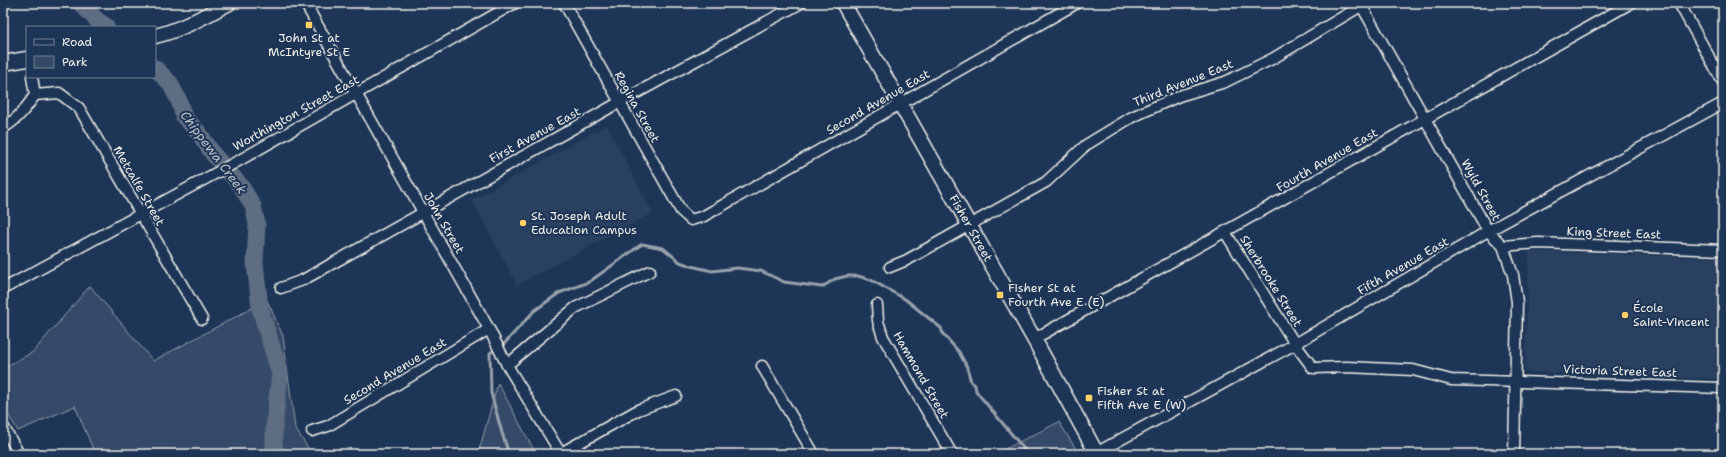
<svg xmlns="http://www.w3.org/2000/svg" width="1726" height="457" viewBox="0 0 1726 457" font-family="'Shantell Sans',sans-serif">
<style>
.built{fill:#2a4060}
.green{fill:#354a67;stroke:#949ea8}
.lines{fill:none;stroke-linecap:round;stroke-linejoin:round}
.stream{stroke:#9aa2ab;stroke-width:3}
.river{stroke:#5e6d82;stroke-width:17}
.minor-casing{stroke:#f4f1e8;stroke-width:13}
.secondary-casing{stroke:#f4f1e8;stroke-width:17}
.minor{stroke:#1d3557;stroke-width:10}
.secondary{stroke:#1d3557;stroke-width:14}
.poi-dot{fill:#ffd166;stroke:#1d3557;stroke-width:1.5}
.labels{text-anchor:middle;stroke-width:4;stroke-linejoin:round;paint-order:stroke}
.poi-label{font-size:12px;fill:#f4f1e8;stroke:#1d3557;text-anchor:start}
.street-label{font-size:12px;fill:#f4f1e8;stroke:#1d3557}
.water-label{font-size:13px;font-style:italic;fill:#c0c3c4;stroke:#1d3557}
</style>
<rect width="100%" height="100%" fill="#1d3557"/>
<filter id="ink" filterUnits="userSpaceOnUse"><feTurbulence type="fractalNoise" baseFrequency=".025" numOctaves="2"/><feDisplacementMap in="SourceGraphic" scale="8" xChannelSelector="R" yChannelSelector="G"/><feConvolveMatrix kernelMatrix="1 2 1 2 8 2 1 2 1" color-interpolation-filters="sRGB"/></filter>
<g filter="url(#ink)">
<g class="built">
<polygon points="607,125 653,213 517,285 472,200"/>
<polygon points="1529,251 1723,258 1723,379 1525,372"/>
</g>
<g class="green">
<polygon points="90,286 153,361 267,300 283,336 295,428 312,454 95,454 75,406 18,431 3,406 3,368 33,352"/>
<polygon points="498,383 536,454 478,454"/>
<polygon points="1059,422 1079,454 995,454"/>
</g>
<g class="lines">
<polyline class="stream" points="509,454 502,433 491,393 490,353 504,344 534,311 559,293 589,282 642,244 663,248 680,262 691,266 712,271 737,268 761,271 784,282 822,287 835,279 847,276 858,276 871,280 905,299 941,328 943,334 959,352 967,367 971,382 975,385 976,391 980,396 1028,454"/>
<g class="river">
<polyline points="80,3 97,20 106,26"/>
<polyline points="155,68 170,83 179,101 184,117 199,133 213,154 241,186 253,206 257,224 255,263 260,308 280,374 274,427 274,446 277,454"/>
</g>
<defs>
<g id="minor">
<polyline points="305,3 489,329 507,365 561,454"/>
<polyline points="564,3 681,211 691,220 704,216 1077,3"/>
<polyline points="1360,3 1488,231 1503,246 1513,275 1517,302 1514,454"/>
<polyline points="1679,3 1723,82"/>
<polyline points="35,95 59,93 79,108 202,319"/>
<path d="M3,128C17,120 26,108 35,95L32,77"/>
<polyline points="1225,232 1295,344 1313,368 1347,367 1413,370 1451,380 1723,388"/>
<polyline points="1503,246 1538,243 1723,250"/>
<polyline points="890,267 907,260 1046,182 1086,145 1132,117 1179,96 1225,82 1272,59 1366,3"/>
<polyline points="281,288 303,280 620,102 801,3"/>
<polyline points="3,289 240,160 515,3"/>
<polyline points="877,305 878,321 883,337 952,454"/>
<polyline points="1034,339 1631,3"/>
<polyline points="507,365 575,308 650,271"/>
<polyline points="762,366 814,454"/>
<polyline points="3,426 19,454"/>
<polyline points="312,431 328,426 489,329"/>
<polyline points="561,453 638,410 676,396"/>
<polyline points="1096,453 1295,344 1488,231 1723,103"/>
</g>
<g id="secondary">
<path id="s1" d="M843,3L1034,339L1097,454"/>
<path d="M155,36C181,30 205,16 229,3"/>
<polyline points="3,63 27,59"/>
</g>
</defs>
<use href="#minor" class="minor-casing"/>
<use href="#secondary" class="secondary-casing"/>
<use href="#minor" class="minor"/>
<use href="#secondary" class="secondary"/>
</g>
</g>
<g class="poi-dot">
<rect x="305" y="21" width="8" height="8" rx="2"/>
<circle cx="523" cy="223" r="4"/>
<rect x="996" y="291" width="8" height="8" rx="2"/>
<circle cx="1625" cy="315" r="4"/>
<rect x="1085" y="394" width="8" height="8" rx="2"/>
</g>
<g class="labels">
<g class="poi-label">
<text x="309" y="42" text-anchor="middle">John St at<tspan x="309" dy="14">McIntyre St E</tspan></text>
<text x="531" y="220">St. Joseph Adult<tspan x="531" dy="14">Education Campus</tspan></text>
<text x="1008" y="292">Fisher St at<tspan x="1008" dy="14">Fourth Ave E (E)</tspan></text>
<text x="1633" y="312">École<tspan x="1633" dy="14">Saint-Vincent</tspan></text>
<text x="1097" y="395">Fisher St at<tspan x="1097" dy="14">Fifth Ave E (W)</tspan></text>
</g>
<g class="street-label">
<text transform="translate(1183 83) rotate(-22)" y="4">Third Avenue East</text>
<text transform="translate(878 102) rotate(-30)" y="4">Second Avenue East</text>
<text transform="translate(637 107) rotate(61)" y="4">Regina Street</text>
<text transform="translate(296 113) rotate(-29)" y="4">Worthington Street East</text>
<text transform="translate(535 135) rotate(-29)" y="4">First Avenue East</text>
<text transform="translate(1327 160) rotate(-30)" y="4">Fourth Avenue East</text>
<text transform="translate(139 186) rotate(60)" y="4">Metcalfe Street</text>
<text transform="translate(1481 190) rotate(61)" y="4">Wyld Street</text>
<text transform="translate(444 223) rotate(60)" y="4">John Street</text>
<text dy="4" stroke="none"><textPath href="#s1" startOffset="259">Fisher Street</textPath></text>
<text transform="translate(1614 233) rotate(2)" y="4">King Street East</text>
<text transform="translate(1403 266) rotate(-30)" y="4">Fifth Avenue East</text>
<text transform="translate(1271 281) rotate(58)" y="4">Sherbrooke Street</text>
<text transform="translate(395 371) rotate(-31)" y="4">Second Avenue East</text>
<text transform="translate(1620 371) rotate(2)" y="4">Victoria Street East</text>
<text transform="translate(921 375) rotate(60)" y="4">Hammond Street</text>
</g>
<g class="water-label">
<text transform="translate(214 152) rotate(53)" y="5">Chippewa Creek</text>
</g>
</g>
<rect width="1726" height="457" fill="none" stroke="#1d3557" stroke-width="16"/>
<rect x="8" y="8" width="1710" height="441" fill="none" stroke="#f4f1e8" stroke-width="1.5" filter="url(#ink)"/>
<rect x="26" y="26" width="130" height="52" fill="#1d3557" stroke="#738091"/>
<rect x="34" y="39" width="20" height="6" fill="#1d3557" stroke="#738091"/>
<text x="62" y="46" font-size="12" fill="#f4f1e8">Road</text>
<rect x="34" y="56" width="20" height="12" fill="#354a67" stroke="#738091"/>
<text x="62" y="66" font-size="12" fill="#f4f1e8">Park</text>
</svg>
